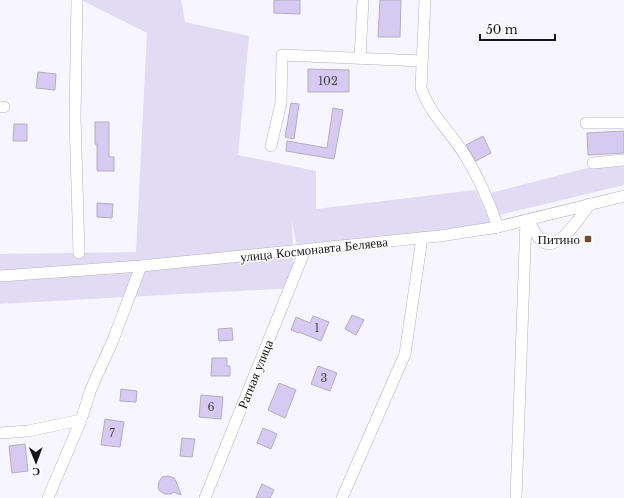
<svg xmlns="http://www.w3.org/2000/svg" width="624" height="498" viewBox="0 0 624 498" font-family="'Libre Baskerville',serif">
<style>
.green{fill:#e1dcf4}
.building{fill:#d5cbf2;stroke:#b2afbb}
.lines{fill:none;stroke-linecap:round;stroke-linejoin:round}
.minor-casing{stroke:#b4b2be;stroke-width:12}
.minor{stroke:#fff;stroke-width:11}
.poi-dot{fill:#714d27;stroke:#fff;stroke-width:1.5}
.labels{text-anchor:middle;stroke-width:3;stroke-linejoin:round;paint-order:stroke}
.number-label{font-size:11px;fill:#46424f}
.poi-label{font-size:13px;fill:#161519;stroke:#fff;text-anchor:end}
.street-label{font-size:13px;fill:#161519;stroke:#fff}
</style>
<rect width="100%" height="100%" fill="#f7f5ff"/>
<g class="green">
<polygon points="81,0 181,0 185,22 249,36 238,155 316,171 316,209 476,190 491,223 423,233 297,247 292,221 294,288 0,304 0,254 136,252 147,33"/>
<polygon points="624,166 624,185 500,215 491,193 587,168"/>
</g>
<g class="building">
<polygon points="274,0 300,0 300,14 274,13"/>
<polygon points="380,0 401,0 400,37 378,37"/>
<polygon points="308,69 349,70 349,92 308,92"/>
<polygon points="38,72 56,74 55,90 36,88"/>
<polygon points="291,103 299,104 294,139 285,137"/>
<polygon points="333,108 343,110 334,159 286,151 287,141 327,148"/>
<polygon points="95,122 109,122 109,157 114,157 114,171 97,171 97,144 95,144"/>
<polygon points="14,124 27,124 27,141 13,141"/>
<polygon points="624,131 624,153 588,155 587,133"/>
<polygon points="483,136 491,153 476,161 466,145"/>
<polygon points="97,203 113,204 112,218 97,217"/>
<polygon points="352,315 364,320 356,335 345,329"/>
<polygon points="313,316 329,322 321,341 299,332 299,333 291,330 296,317 310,323"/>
<polygon points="232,328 233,340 219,341 218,329"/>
<polygon points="212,358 227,358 227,366 230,366 230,376 211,376"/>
<polygon points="318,366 337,373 330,391 311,384"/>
<polygon points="279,383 296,390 285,418 268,410"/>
<polygon points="121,389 137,391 136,402 120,401"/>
<polygon points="201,395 223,397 221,419 199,417"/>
<polygon points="105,419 124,422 120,447 101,445"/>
<polygon points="263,428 277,434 271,449 257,443"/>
<polygon points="182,438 195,439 192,457 180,456"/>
<polygon points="25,444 28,471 12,473 9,446"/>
<polygon points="168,476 174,478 176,481 181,495 174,492 171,494 165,494 160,491 158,488 159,482 162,477"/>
<polygon points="262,484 274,490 270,498 256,498"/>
</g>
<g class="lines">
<defs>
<g id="minor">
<polyline points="77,0 75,117 79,253"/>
<path d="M425,0L421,88C430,115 452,133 466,157C478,177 490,204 498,227"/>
<polyline points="360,58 363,0"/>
<polyline points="0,107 4,107"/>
<polyline points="586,123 624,123"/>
<polyline points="271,146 281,103 282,55 422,61"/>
<polyline points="593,163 624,160"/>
<path d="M529,220C532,227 537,239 545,243C560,250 582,214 590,204"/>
<polyline points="0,276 141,266 440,236 498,227 624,196"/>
<polyline points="0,433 28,431 81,420"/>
<polyline points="48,498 81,420 91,389 113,340 141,266"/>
<polyline points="205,498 305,250"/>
<polyline points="342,498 405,354 422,238"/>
<polyline points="516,498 526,220"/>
</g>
</defs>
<use href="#minor" class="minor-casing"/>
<use href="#minor" class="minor"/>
</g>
<rect class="poi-dot" x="584" y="235" width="8" height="8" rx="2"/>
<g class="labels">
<g class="number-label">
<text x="328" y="85">102</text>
<text x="317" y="332">1</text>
<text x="324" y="382">3</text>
<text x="211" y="411">6</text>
<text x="112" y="437">7</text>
</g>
<g class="poi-label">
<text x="580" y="244">Питино</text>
</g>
<g class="street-label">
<text transform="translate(314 249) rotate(-6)" y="5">улица Космонавта Беляева</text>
<text transform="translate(255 374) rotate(-68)" y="5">Ратная улица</text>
</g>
</g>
<g transform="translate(36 462) rotate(179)" stroke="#ffffff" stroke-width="3" paint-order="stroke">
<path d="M0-3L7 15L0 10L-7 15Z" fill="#161519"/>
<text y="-6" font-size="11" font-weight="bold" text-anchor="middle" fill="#161519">С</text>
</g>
<path d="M480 34v6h75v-6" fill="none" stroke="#161519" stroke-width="2"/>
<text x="486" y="34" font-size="12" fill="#161519" stroke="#ffffff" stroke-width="3" paint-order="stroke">50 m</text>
</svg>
